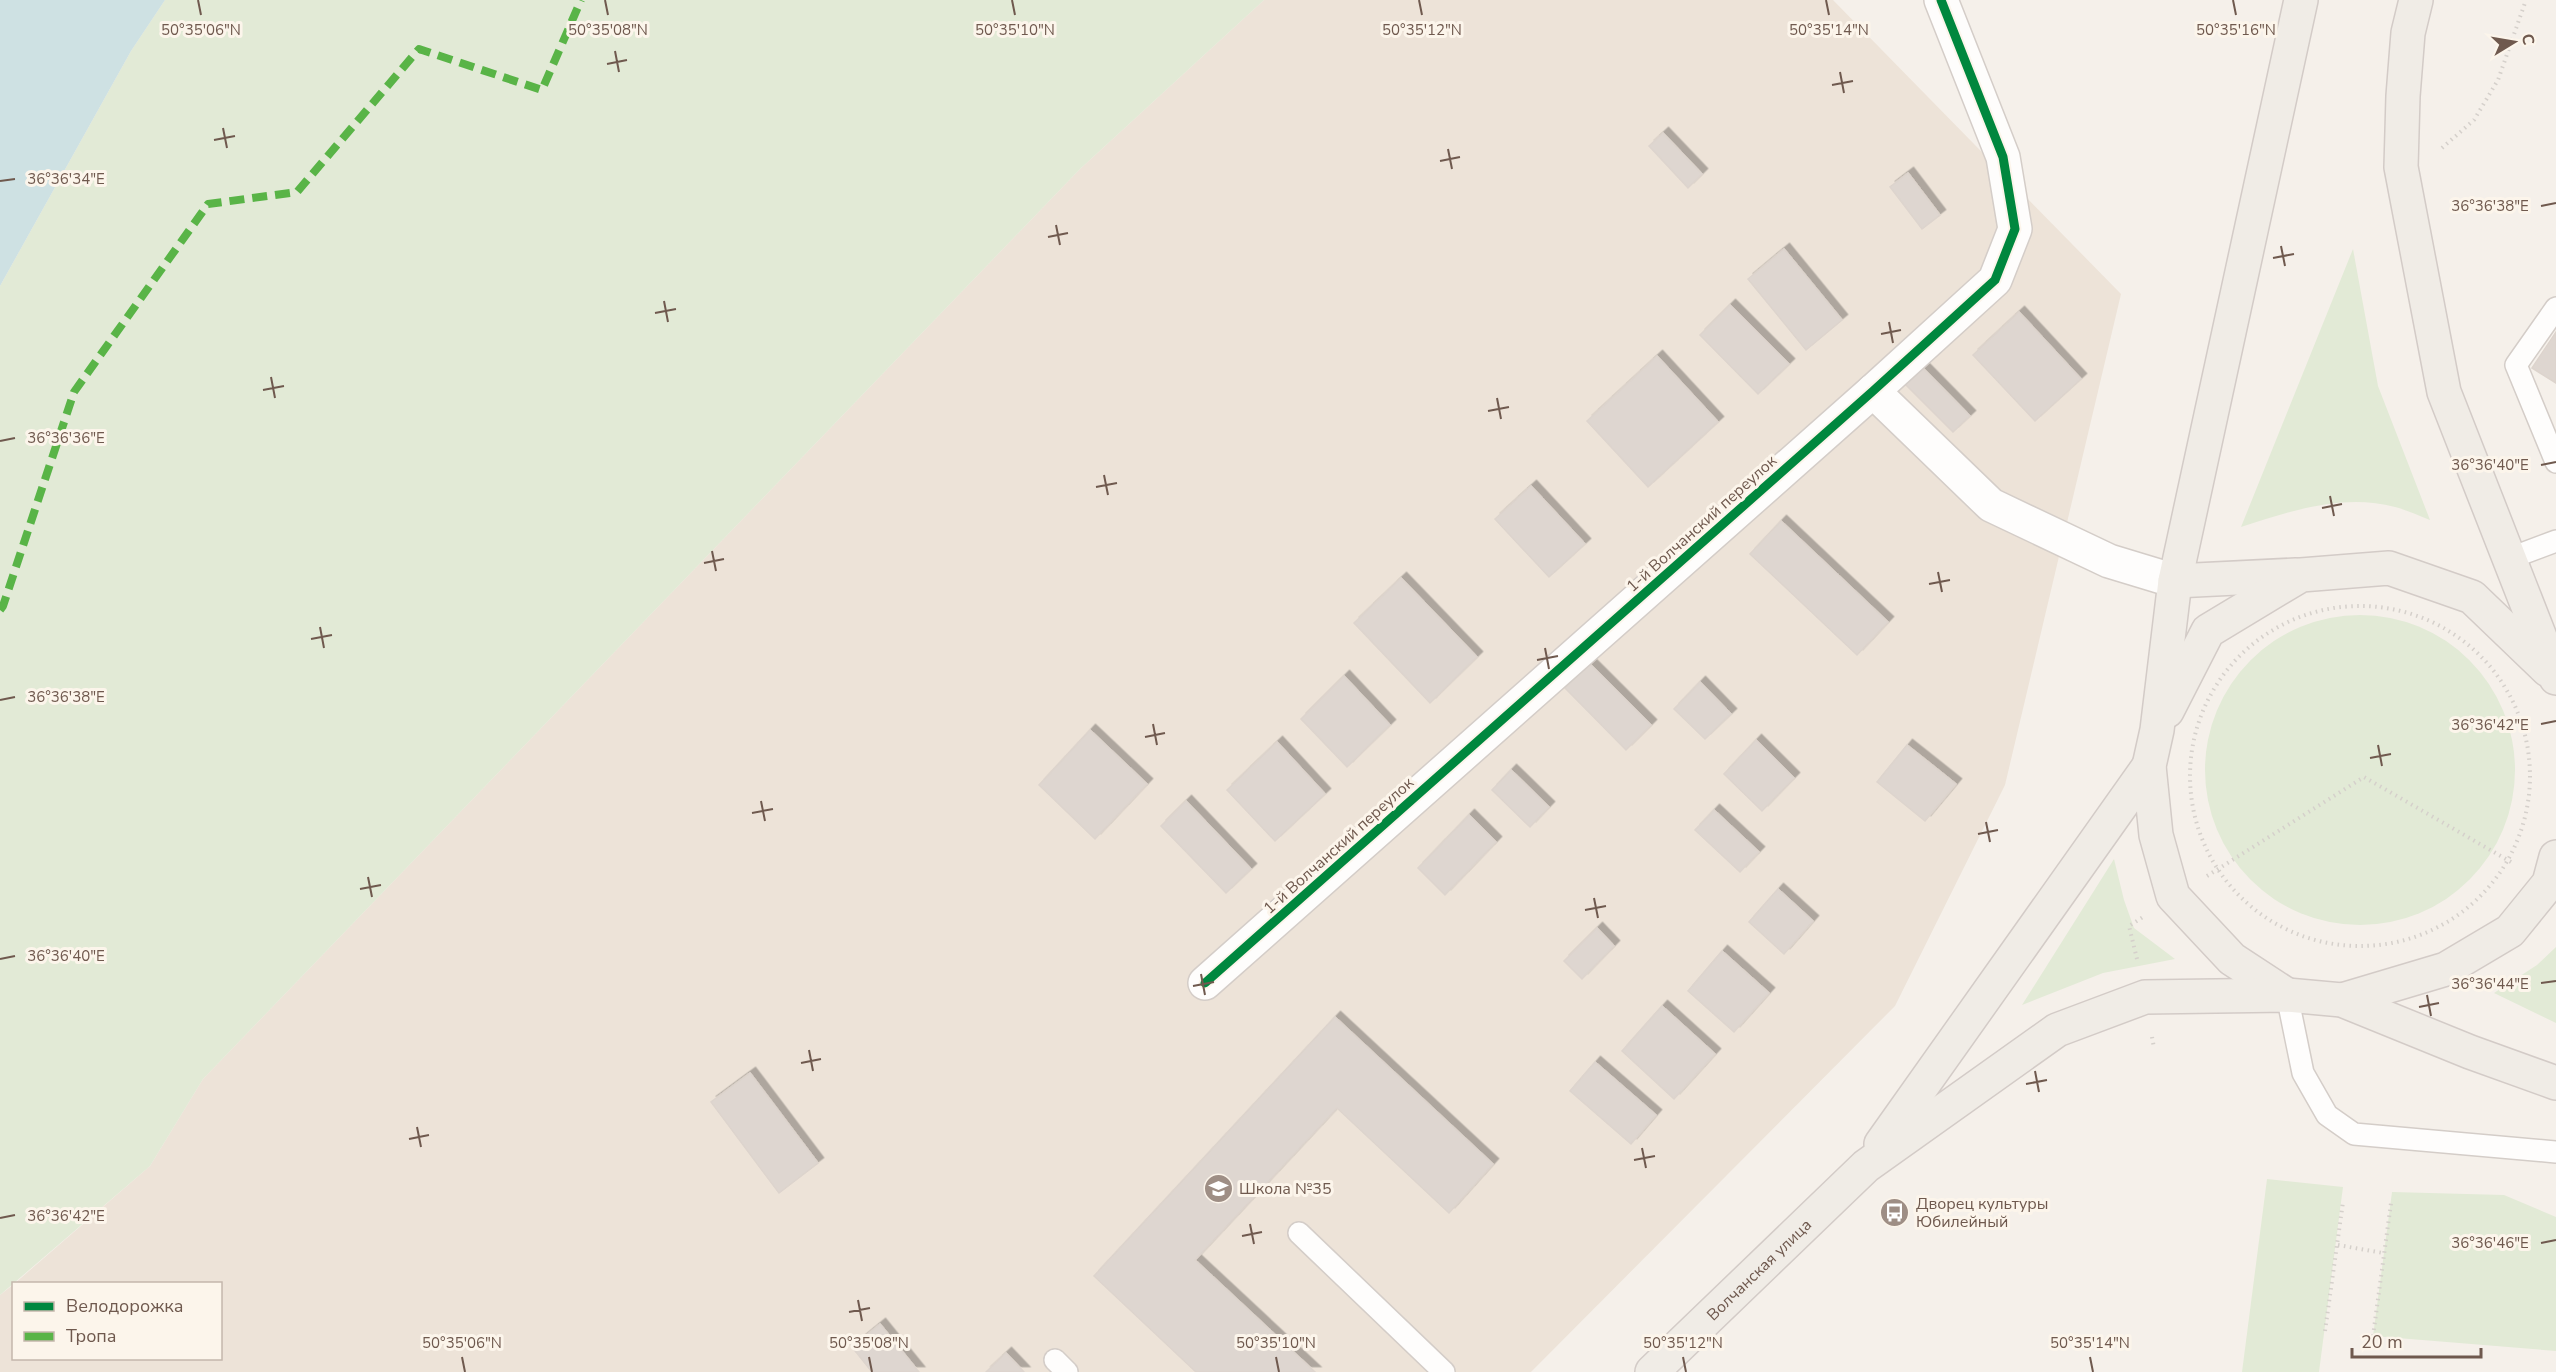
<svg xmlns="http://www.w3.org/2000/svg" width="2556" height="1372" viewBox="0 0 2556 1372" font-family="'Nunito Sans',sans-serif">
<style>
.residential{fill:#ede3d8}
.green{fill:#e2ead6}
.water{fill:#cee1e3}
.building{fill:#ded6d0;stroke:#ddd4cd;stroke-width:1.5;filter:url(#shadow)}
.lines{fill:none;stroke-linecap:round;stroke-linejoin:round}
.service-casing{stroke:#d4cdc8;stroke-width:24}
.minor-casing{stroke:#d4cdc8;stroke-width:36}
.primary-casing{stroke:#d3cbc7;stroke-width:36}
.path{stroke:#d5d0cb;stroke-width:4;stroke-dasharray:1.5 4.5;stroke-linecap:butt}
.service{stroke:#fefdfc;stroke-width:21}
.minor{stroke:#fefdfc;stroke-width:33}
.primary{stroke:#f0ece6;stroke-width:33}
.quiet{stroke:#59b447;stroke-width:8;stroke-dasharray:15 8;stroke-linecap:butt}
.cycleway-casing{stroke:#fcf5eb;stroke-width:13}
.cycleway{stroke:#00873e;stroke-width:9}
.ticks{fill:none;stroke:#6f594e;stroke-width:2}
.labels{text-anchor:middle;stroke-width:6;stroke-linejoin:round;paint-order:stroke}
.street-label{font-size:16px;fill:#6f594e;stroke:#fcf5eb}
.poi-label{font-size:16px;fill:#6f594e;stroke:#fcf5eb;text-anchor:start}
.ticks-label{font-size:15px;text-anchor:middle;fill:#6f594e;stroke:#fcf5eb;stroke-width:6;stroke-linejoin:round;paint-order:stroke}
</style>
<defs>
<filter id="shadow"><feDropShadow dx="5.5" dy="-5.5" stdDeviation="0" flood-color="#0004"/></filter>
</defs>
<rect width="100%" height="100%" fill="#f5f0ea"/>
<polygon class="residential" points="1264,0 1833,0 2121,294 2005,785 1895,1006 1531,1372 0,1372 0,1295 14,1284 14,1358 220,1358 220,1284 14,1284 150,1166 203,1079 1080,169"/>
<g class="green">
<polygon points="165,0 1264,0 1080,169 203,1079 150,1166 0,1295 0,286 131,51"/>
<path d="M2353,249L2378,386L2430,520C2419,516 2407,510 2395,507C2344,493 2290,511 2241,527Z"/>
<circle cx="2360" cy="770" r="155"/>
<polygon points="2114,859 2124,900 2134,928 2175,959 2103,973 2022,1005"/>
<polygon points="2556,947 2556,1023 2494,993 2537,965"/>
<polygon points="2267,1179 2343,1187 2319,1372 2242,1372"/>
<polygon points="2392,1192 2504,1195 2556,1217 2556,1351 2373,1336"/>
</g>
<polygon class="water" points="0,0 165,0 131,51 0,286"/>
<g class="building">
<polygon points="1663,133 1702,174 1688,188 1649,146"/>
<polygon points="1908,173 1940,215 1922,229 1890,187"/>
<polygon points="1784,249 1842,320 1806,350 1748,279"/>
<polygon points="1730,305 1789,364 1758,394 1700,335"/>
<polygon points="2019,312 2081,379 2035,421 1973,355"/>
<polygon points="2556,332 2556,383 2532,368"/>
<polygon points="1657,356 1718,422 1648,487 1587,421"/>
<polygon points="1921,366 1970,416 1953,432 1904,383"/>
<polygon points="1531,486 1585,544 1549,577 1495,519"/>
<polygon points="1781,521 1888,622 1857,655 1750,554"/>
<polygon points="1401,578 1477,657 1430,703 1354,623"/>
<polygon points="1589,663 1651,725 1626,750 1565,688"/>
<polygon points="1344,676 1390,725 1347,767 1301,719"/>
<polygon points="1700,682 1731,714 1705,739 1674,709"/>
<polygon points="1090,730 1147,784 1095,839 1039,785"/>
<polygon points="1756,740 1794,778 1762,811 1724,774"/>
<polygon points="1277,742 1325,794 1275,841 1227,790"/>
<polygon points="1907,745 1956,784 1925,821 1877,782"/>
<polygon points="1511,770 1549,807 1530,827 1492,790"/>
<polygon points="1186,801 1251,869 1226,893 1161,826"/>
<polygon points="1714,810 1759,852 1740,872 1695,830"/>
<polygon points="1469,815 1496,842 1445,895 1418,868"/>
<polygon points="1778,889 1813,921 1784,954 1749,922"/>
<polygon points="1597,928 1614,946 1582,979 1564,961"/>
<polygon points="1722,951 1769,993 1734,1032 1688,991"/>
<polygon points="1662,1006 1715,1054 1674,1099 1622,1051"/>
<polygon points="1335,1017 1493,1164 1449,1213 1337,1108 1195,1260 1315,1372 1196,1372 1094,1276"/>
<polygon points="1595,1062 1656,1115 1631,1144 1570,1091"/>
<polygon points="750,1073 818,1163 779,1193 711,1102"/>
<polygon points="880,1324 919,1372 872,1372 852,1347"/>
<polygon points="1006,1353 1024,1372 986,1372"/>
</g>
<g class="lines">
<defs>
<g id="service">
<polyline points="2556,308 2516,365 2556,462"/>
<polyline points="2508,559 2556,541"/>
<polyline points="2287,995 2303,1073 2327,1115 2354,1134 2556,1152"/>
<polyline points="1299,1233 1444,1372"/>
<polyline points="1055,1360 1067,1372"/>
</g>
<g id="minor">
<polyline points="1873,391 1991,505 2109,561 2175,581"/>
<polyline points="1205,983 1873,391 1995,280 2015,229 2003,157 1941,0"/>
</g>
<g id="primary">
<polyline points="2416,0 2408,33 2403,96 2401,167 2444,392 2556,678"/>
<polyline points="2175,581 2296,575"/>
<polyline points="2167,711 2208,631 2301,575 2389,568 2472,597 2548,670"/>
<polyline points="2287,995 2232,959 2173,896 2156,835 2149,766 2157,730 2175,581 2301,0"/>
<polyline points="2342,1000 2446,969 2510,931 2549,883 2556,857"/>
<polyline points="1881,1144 2149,766"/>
<path id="s1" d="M1652,1372L1866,1166L2057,1030L2145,997L2287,995L2342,1000L2470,1052L2556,1083"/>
</g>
</defs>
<use href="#service" class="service-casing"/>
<use href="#minor" class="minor-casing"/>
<use href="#primary" class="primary-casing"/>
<g class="path">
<polyline points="2442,148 2474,120 2498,80 2526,0"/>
<circle cx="2360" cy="776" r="170"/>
<polyline points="2207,876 2364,777 2511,862"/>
<polyline points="2137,959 2129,926 2143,917"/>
<polyline points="2152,1037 2154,1048"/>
<polyline points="2338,1245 2383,1253"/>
<polyline points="2325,1331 2343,1202"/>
<polyline points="2373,1336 2391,1203"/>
</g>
<use href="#service" class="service"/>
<use href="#minor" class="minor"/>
<use href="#primary" class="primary"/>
<polyline class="quiet" points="0,610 3,606 74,392 208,204 297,192 419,49 542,90 581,0"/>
<defs>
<polyline id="cycleway" points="1205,983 1873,391 1995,280 2015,229 2003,157 1941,0"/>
</defs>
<use href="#cycleway" class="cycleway-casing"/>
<use href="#cycleway" class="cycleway"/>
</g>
<path class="ticks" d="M198,0L201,15M605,0L608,15M1012,0L1015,15M1419,0L1422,15M1826,0L1829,15M2233,0L2236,15M615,51L619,72M607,64L627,60M1840,72L1844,93M1832,85L1853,81M223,128L227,148M214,140L235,136M1448,149L1452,169M1440,161L1460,157M0,181L15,179M2541,206L2556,203M1056,225L1060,245M1048,237L1068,233M2281,246L2285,266M2273,258L2294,254M664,301L668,322M655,313L676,309M1889,322L1893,343M1881,334L1901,330M271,377L275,398M263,390L284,386M1497,398L1501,419M1488,411L1509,407M0,441L15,438M2541,465L2556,462M1104,475L1108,495M1096,487L1117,483M2330,496L2334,516M2322,508L2342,504M712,551L716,571M704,563L724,559M1938,572L1942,592M1929,584L1950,580M320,627L324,648M311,639L332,635M1545,648L1549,669M1537,660L1558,656M0,700L15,697M1153,724L1157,745M2541,724L2556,721M1145,737L1165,733M2378,745L2382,766M2370,758L2391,754M761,801L765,821M752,813L773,809M1986,822L1990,842M1978,834L1998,830M368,877L372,897M360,889L381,885M1594,898L1598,918M1585,910L1606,906M0,959L15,956M1201,974L1205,995M2541,983L2556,981M1193,986L1214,982M2427,995L2431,1016M2419,1007L2439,1003M809,1050L813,1071M801,1063L821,1059M2035,1071L2039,1092M2026,1084L2047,1080M417,1127L421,1147M409,1139L429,1135M1642,1148L1646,1168M1634,1160L1655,1156M0,1218L15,1215M1250,1224L1254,1244M1242,1236L1262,1232M2541,1243L2556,1240M858,1300L862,1321M849,1312L870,1308M462,1357L465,1372M869,1357L872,1372M1276,1357L1279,1372M1683,1357L1686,1372M2090,1357L2093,1372"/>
<defs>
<symbol id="school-disc" viewBox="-11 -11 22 22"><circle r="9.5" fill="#9e8e85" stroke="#fcf5eb"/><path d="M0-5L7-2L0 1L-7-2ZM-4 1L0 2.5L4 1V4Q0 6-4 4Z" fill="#fff"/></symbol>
<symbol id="bus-disc" viewBox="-11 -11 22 22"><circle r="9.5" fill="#9e8e85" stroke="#fcf5eb"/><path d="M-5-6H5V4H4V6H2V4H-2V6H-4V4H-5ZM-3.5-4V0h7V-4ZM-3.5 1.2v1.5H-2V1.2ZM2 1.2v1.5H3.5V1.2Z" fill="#fff"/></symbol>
</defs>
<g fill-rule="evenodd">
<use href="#school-disc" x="1202" y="1172" width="33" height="33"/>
<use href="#bus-disc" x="1878" y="1196" width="33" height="33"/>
</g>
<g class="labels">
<g class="street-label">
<text transform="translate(1701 523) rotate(-42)" y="6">1-й Волчанский переулок</text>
<text transform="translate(1338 845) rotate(-42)" y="6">1-й Волчанский переулок</text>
<text dy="6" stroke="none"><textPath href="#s1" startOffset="148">Волчанская улица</textPath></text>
</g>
<g class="poi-label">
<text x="1239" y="1194">Школа №35</text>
<text x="1916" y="1209">Дворец культуры<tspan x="1916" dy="18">Юбилейный</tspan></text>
</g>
</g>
<g class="ticks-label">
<text x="201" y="35">50°35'06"N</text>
<text x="608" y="35">50°35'08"N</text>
<text x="1015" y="35">50°35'10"N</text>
<text x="1422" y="35">50°35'12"N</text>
<text x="1829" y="35">50°35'14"N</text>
<text x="2236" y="35">50°35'16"N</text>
<text x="66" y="184">36°36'34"E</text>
<text x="2490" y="211">36°36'38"E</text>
<text x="66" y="443">36°36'36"E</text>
<text x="2490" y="470">36°36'40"E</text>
<text x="66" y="702">36°36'38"E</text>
<text x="2490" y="730">36°36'42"E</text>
<text x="66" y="961">36°36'40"E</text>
<text x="2490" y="989">36°36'44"E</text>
<text x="66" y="1221">36°36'42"E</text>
<text x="2490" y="1248">36°36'46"E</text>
<text x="462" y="1348">50°35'06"N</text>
<text x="869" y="1348">50°35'08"N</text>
<text x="1276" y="1348">50°35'10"N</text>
<text x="1683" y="1348">50°35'12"N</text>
<text x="2090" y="1348">50°35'14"N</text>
</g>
<rect x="12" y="1282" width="210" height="78" fill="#fcf5eb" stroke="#c4b7ac" stroke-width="1.5"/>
<rect x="24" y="1302" width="30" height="9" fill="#00873e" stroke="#c4b7ac" stroke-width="1.5"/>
<text x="66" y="1312" font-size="18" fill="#6f594e">Велодорожка</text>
<rect x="24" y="1332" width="30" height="9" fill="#59b447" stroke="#c4b7ac" stroke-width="1.5"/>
<text x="66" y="1342" font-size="18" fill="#6f594e">Тропа</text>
<g transform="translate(2514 42) rotate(79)" stroke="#fcf5eb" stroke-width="4.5" paint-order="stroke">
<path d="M0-4.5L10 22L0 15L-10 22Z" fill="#6f594e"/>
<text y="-9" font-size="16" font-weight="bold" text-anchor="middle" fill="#6f594e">С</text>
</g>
<path d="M2352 1348v9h129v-9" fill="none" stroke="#6f594e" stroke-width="3"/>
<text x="2361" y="1348" font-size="18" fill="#6f594e" stroke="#fcf5eb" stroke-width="4.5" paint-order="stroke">20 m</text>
</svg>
